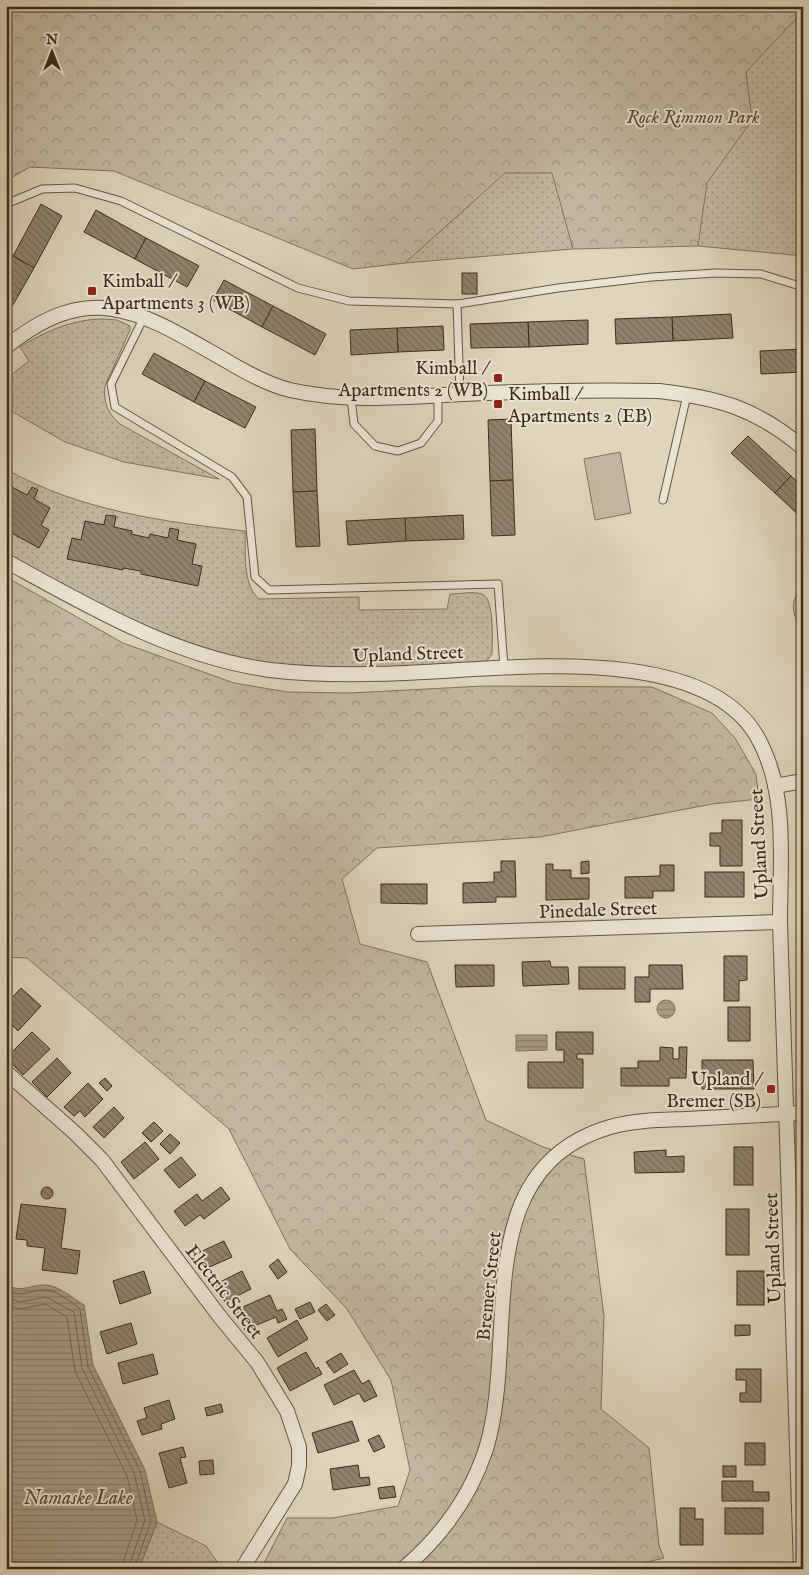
<svg xmlns="http://www.w3.org/2000/svg" width="809" height="1575" viewBox="0 0 809 1575" font-family="'IM FELL English',serif">
<style>
.grass{fill:url(#grass-dots);stroke:#7f725b}
.forest{fill:url(#forest-crowns);stroke:#7f725b}
.garden{fill:#c2b79e;stroke:#7f725b}
.water{fill:url(#water-rules);stroke:#7c6f58}
.lines{fill:none;stroke-linecap:round;stroke-linejoin:round}
.shore{stroke:#72644d;stroke-width:1}
.building{fill:url(#building-back-hatch);stroke:#3c2c18}
.service-casing{stroke:#645640;stroke-width:9}
.minor-casing{stroke:#645640;stroke-width:16}
.service{stroke:#eae3d2;stroke-width:7}
.minor{stroke:#eae3d2;stroke-width:14}
.poi-dot{fill:#8f2418;stroke:#eae3d2;stroke-width:2}
.labels{text-anchor:middle;stroke-width:4;stroke-linejoin:round;paint-order:stroke}
.park-label{font-size:19px;font-style:italic;fill:#574833;stroke:#eae3d2}
.poi-label{font-size:19px;fill:#3c2c18;stroke:#eae3d2;text-anchor:start}
.street-label{font-size:19px;fill:#3c2c18;stroke:#eae3d2}
.water-label{font-size:20px;font-style:italic;fill:#574832;stroke:#eae3d2}
</style>
<defs>
<pattern id="grass-dots" width="8" height="8" patternUnits="userSpaceOnUse" patternTransform="scale(1.25)"><rect width="8" height="8" fill="#c2b79e"/><path d="M2 2h.1M6 6h.1" fill="none" stroke="#9f9580" stroke-width="1.8" stroke-linecap="round"/></pattern>
<pattern id="forest-crowns" width="20" height="18" patternUnits="userSpaceOnUse" patternTransform="scale(1.25)"><rect width="20" height="18" fill="#c2b79e"/><path d="M2 6a3 3 0 1 1 6 0M12 15a3 3 0 1 1 6 0" fill="none" stroke="#9f9580"/></pattern>
<pattern id="water-rules" width="6" height="5" patternUnits="userSpaceOnUse" patternTransform="scale(1.25)"><rect width="6" height="5" fill="#a79b82"/><path d="M0 2.5h6" fill="none" stroke="#897f69"/></pattern>
<pattern id="building-back-hatch" width="6" height="6" patternUnits="userSpaceOnUse" patternTransform="scale(1.25)"><rect width="6" height="6" fill="#90836c"/><path d="M-1 5l2 2M0 0l6 6M5-1l2 2" fill="none" stroke="#776b58"/></pattern>
</defs>
<rect width="100%" height="100%" fill="#ded4b9"/>
<filter id="stains"><feTurbulence type="fractalNoise" baseFrequency=".004" numOctaves="4"/><feColorMatrix values="0 0 0 0 .2 0 0 0 0 .09 0 0 0 0 .02 0 0 0 .5 -.17"/></filter>
<radialGradient id="worn" r=".72"><stop offset=".6" stop-color="#630" stop-opacity="0"/><stop offset="1" stop-color="#630" stop-opacity=".3"/></radialGradient>
<g class="grass">
<polygon points="6,6 803,6 803,256 698,246 700,227 563,210 573,249 405,263 475,200"/>
<path d="M104,319L117,320L130,326V330L105,386C103,402 108,414 120,424L219,479L124,462L65,442L6,408V379L29,361L20,347C46,331 73,319 104,319Z"/>
<path d="M6,469C77,510 164,522 245,531C246,552 242,584 259,599L359,597V610L447,609L450,594C460,594 473,591 482,594C495,599 492,641 492,654L485,663C407,666 323,676 246,659C158,640 85,599 6,557Z"/>
<path d="M803,586V630L800,629C792,610 789,602 803,586Z"/>
<polygon points="157,1522 206,1546 222,1569 139,1569"/>
</g>
<g class="forest">
<polygon points="6,6 803,6 803,11 746,72 752,120 707,183 698,246 573,249 552,173 505,173 405,263 353,269 114,171 30,167 6,181"/>
<polygon points="6,577 123,643 234,683 287,692 350,693 484,686 652,687 712,713 735,738 756,774 759,799 712,804 540,837 377,848 342,879 360,944 427,962 486,1120 543,1147 584,1159 604,1316 601,1409 649,1448 659,1546 664,1558 619,1569 261,1569 287,1518 333,1518 398,1506 410,1470 391,1380 347,1309 290,1249 229,1129 27,958 6,957"/>
</g>
<polygon class="garden" points="620,452 631,513 595,520 584,459"/>
<g class="water">
<circle cx="666" cy="1009" r="9"/>
<polygon points="516,1035 547,1035 547,1050 516,1051"/>
<path d="M6,1285C25,1293 27,1285 45,1285C58,1285 74,1299 84,1305L93,1365L145,1470L157,1522L139,1569H6Z"/>
</g>
<g class="lines">
<g class="shore">
<path d="M6,1291C25,1298 28,1290 45,1290C56,1290 71,1302 80,1309L88,1367L140,1471L151,1521L134,1569"/>
<polyline points="6,1297 20,1302 46,1297 74,1312 82,1368 134,1473 145,1520 128,1569"/>
<polyline points="6,1306 21,1309 45,1304 67,1317 75,1371 127,1476 137,1520 121,1569"/>
</g>
</g>
<g class="building">
<polygon points="41,204 62,216 34,268 13,256"/>
<polygon points="96,210 146,238 135,259 84,232"/>
<polygon points="146,238 199,266 187,287 135,259"/>
<polygon points="13,256 34,268 6,317 6,268"/>
<rect x="462" y="273" width="15" height="21"/>
<polygon points="224,280 273,306 262,327 213,300"/>
<polygon points="273,306 326,334 315,355 262,327"/>
<polygon points="731,314 733,338 673,341 672,317"/>
<polygon points="672,317 673,341 616,344 615,319"/>
<polygon points="588,320 588,344 529,347 528,322"/>
<polygon points="528,322 529,347 471,348 470,324"/>
<polygon points="443,326 444,350 398,352 397,328"/>
<polygon points="397,328 398,352 351,355 350,330"/>
<polygon points="803,349 803,372 761,374 760,351"/>
<polygon points="154,353 205,381 194,402 142,374"/>
<polygon points="205,381 256,407 245,428 194,402"/>
<polygon points="511,419 513,480 490,481 488,420"/>
<polygon points="315,429 317,491 293,492 291,430"/>
<polygon points="748,436 791,476 775,493 731,453"/>
<polygon points="791,476 803,487 803,519 775,493"/>
<polygon points="513,480 515,535 492,536 490,481"/>
<polygon points="10,486 27,495 32,487 38,490 34,499 50,508 41,525 49,530 39,548 6,530 6,489"/>
<polygon points="317,491 320,546 296,547 293,492"/>
<polygon points="106,515 116,516 114,527 132,531 131,534 149,538 150,534 168,538 170,528 179,530 177,540 196,544 192,564 202,566 198,586 141,574 141,571 123,568 123,570 67,559 72,538 81,540 85,521 104,525"/>
<polygon points="463,515 464,539 406,541 405,518"/>
<polygon points="405,518 406,541 348,545 346,521"/>
<polygon points="722,820 742,820 742,866 720,866 720,846 710,846 710,833 722,833"/>
<polygon points="501,861 515,861 516,897 496,897 496,902 463,903 463,883 494,882 494,872 501,872"/>
<polygon points="589,861 589,873 581,874 581,862"/>
<polygon points="546,864 553,864 553,870 571,870 571,878 589,878 589,899 546,900"/>
<polygon points="660,865 674,865 674,891 653,891 653,898 625,898 625,877 660,876"/>
<rect x="705" y="872" width="39" height="25"/>
<polygon points="381,884 427,884 427,904 381,903"/>
<polygon points="724,956 747,956 747,980 739,981 739,1001 724,1001"/>
<polygon points="550,961 551,967 568,967 569,984 523,986 522,962"/>
<polygon points="455,965 494,965 494,986 456,987"/>
<polygon points="649,965 682,965 683,989 650,989 650,1002 635,1002 635,977 649,977"/>
<rect x="579" y="967" width="46" height="22"/>
<polygon points="21,988 41,1006 18,1031 10,1023 6,1026 6,1004"/>
<rect x="728" y="1007" width="22" height="34"/>
<polygon points="32,1032 50,1049 23,1075 6,1058"/>
<polygon points="556,1032 593,1032 593,1054 577,1054 577,1059 583,1059 583,1088 528,1088 528,1062 564,1062 564,1050 556,1050"/>
<polygon points="660,1047 673,1048 673,1059 679,1059 679,1047 687,1047 686,1078 669,1078 669,1086 621,1086 621,1068 638,1068 638,1061 660,1061"/>
<polygon points="57,1058 71,1073 47,1097 32,1082"/>
<polygon points="702,1060 753,1060 754,1089 702,1089"/>
<polygon points="105,1078 112,1086 107,1091 99,1083"/>
<polygon points="88,1083 103,1099 85,1117 80,1111 74,1116 64,1107"/>
<polygon points="114,1107 124,1118 104,1138 93,1127"/>
<polygon points="154,1122 163,1131 151,1142 142,1133"/>
<polygon points="170,1134 180,1143 170,1154 160,1144"/>
<polygon points="145,1142 159,1159 134,1179 121,1162"/>
<rect x="734" y="1147" width="19" height="38"/>
<polygon points="666,1150 666,1157 684,1156 684,1172 635,1173 634,1152"/>
<polygon points="181,1157 196,1175 179,1188 164,1170"/>
<circle cx="47" cy="1193" r="6"/>
<polygon points="221,1187 230,1199 204,1219 200,1215 185,1226 174,1211 197,1194 202,1201"/>
<polygon points="21,1204 66,1209 61,1248 80,1251 77,1274 42,1270 45,1248 27,1246 27,1240 16,1239"/>
<rect x="726" y="1209" width="23" height="46"/>
<polygon points="224,1241 232,1257 205,1269 198,1253"/>
<polygon points="278,1259 287,1272 278,1279 269,1266"/>
<polygon points="144,1271 151,1293 120,1304 113,1281"/>
<polygon points="242,1271 251,1289 225,1302 216,1284"/>
<rect x="737" y="1271" width="27" height="34"/>
<polygon points="270,1295 277,1311 282,1309 287,1319 278,1323 276,1317 245,1330 236,1310"/>
<polygon points="310,1302 315,1312 300,1319 295,1309"/>
<polygon points="326,1304 335,1315 327,1321 318,1310"/>
<polygon points="297,1320 308,1339 278,1357 267,1338"/>
<polygon points="131,1323 137,1344 107,1354 100,1332"/>
<polygon points="735,1325 750,1325 750,1335 735,1336"/>
<polygon points="306,1352 316,1369 318,1367 322,1374 290,1391 277,1368"/>
<polygon points="341,1353 348,1364 334,1373 326,1362"/>
<polygon points="153,1354 158,1374 123,1384 118,1363"/>
<polygon points="736,1369 761,1369 761,1402 740,1402 740,1393 746,1393 746,1380 736,1380"/>
<polygon points="354,1370 362,1384 369,1380 377,1396 364,1402 359,1393 334,1405 324,1385"/>
<polygon points="169,1400 175,1419 161,1424 162,1429 142,1435 137,1421 147,1418 144,1408"/>
<polygon points="221,1404 223,1412 207,1416 205,1408"/>
<polygon points="352,1421 359,1441 318,1453 312,1433"/>
<polygon points="379,1435 385,1447 374,1452 368,1440"/>
<rect x="745" y="1443" width="20" height="22"/>
<polygon points="183,1447 186,1457 180,1458 187,1483 169,1488 159,1453"/>
<polygon points="213,1460 214,1474 200,1475 199,1461"/>
<polygon points="358,1465 360,1478 369,1477 370,1485 333,1490 330,1469"/>
<rect x="723" y="1466" width="13" height="11"/>
<polygon points="722,1481 753,1481 753,1492 769,1492 769,1501 722,1501"/>
<polygon points="394,1486 396,1497 380,1499 378,1488"/>
<polygon points="680,1508 695,1508 695,1519 703,1519 703,1545 680,1545"/>
<rect x="725" y="1508" width="38" height="26"/>
</g>
<g class="lines">
<defs>
<g id="service">
<polyline points="6,204 42,189 75,188 121,201 298,288 349,301 458,304 558,288 652,277 716,273 761,274 803,287"/>
<polyline points="457,304 460,395"/>
<polyline points="144,317 111,384 115,407 232,477 247,497 255,577 269,590 498,584 504,668"/>
<polyline points="351,398 354,424 375,446 398,451 421,443 438,421 438,395"/>
<polyline points="663,500 687,395"/>
</g>
<g id="minor">
<path d="M6,347C92,277 142,313 225,360C245,372 268,385 290,390C346,403 406,397 463,394C528,391 594,390 659,391C719,398 756,408 803,448"/>
<path d="M6,561C90,607 174,657 270,670C321,676 372,675 424,672C516,668 711,643 760,742C788,796 780,863 780,922L801,1569"/>
<polyline points="775,786 803,781"/>
<polyline points="418,934 780,922"/>
<polyline points="6,1072 75,1133 102,1160 220,1317 257,1362 287,1411 299,1447 299,1466 295,1484 242,1569"/>
<path d="M403,1569C442,1536 470,1498 486,1449C520,1339 465,1170 610,1127C634,1120 661,1120 686,1119C725,1117 764,1115 803,1113"/>
</g>
</defs>
<use href="#service" class="service-casing"/>
<use href="#minor" class="minor-casing"/>
<use href="#service" class="service"/>
<use href="#minor" class="minor"/>
</g>
<g class="poi-dot">
<rect x="87" y="286" width="10" height="10" rx="2.5"/>
<rect x="493" y="373" width="10" height="10" rx="2.5"/>
<rect x="493" y="399" width="10" height="10" rx="2.5"/>
<rect x="766" y="1084" width="10" height="10" rx="2.5"/>
</g>
<g class="labels">
<g class="park-label">
<text x="693" y="123">Rock Rimmon Park</text>
</g>
<g class="poi-label">
<text x="102" y="287">Kimball /<tspan x="102" dy="22">Apartments 3 (WB)</tspan></text>
<text x="488" y="374" text-anchor="end">Kimball /<tspan x="488" dy="22">Apartments 2 (WB)</tspan></text>
<text x="508" y="400">Kimball /<tspan x="508" dy="22">Apartments 2 (EB)</tspan></text>
<text x="761" y="1085" text-anchor="end">Upland /<tspan x="761" dy="22">Bremer (SB)</tspan></text>
</g>
<g class="street-label">
<text transform="translate(408 653) rotate(-2)" y="7">Upland Street</text>
<text transform="translate(758 844) rotate(-93)" y="7">Upland Street</text>
<text transform="translate(598 909) rotate(-2)" y="7">Pinedale Street</text>
<text transform="translate(772 1248) rotate(-92)" y="7">Upland Street</text>
<text transform="translate(488 1286) rotate(-84)" y="7">Bremer Street</text>
<text transform="translate(225 1291) rotate(52)" y="7">Electric Street</text>
</g>
<g class="water-label">
<text x="78" y="1504">Namaske Lake</text>
</g>
</g>
<rect width="809" height="1575" fill="none" stroke="#ded4b9" stroke-width="25"/>
<rect x="8" y="8" width="794" height="1560" fill="none" stroke="#3c2c18" stroke-width="2.5"/>
<rect x="12" y="12" width="784" height="1550" fill="none" stroke="#3c2c18"/>
<g transform="translate(52 52)" stroke="#eae3d2" stroke-width="4" paint-order="stroke">
<path d="M0-4L9 19L0 12L-9 19Z" fill="#3c2c18"/>
<text y="-8" font-size="14" font-weight="bold" text-anchor="middle" fill="#3c2c18">N</text>
</g>
<rect width="100%" height="100%" filter="url(#stains)"/>
<rect width="100%" height="100%" fill="url(#worn)"/>
</svg>
